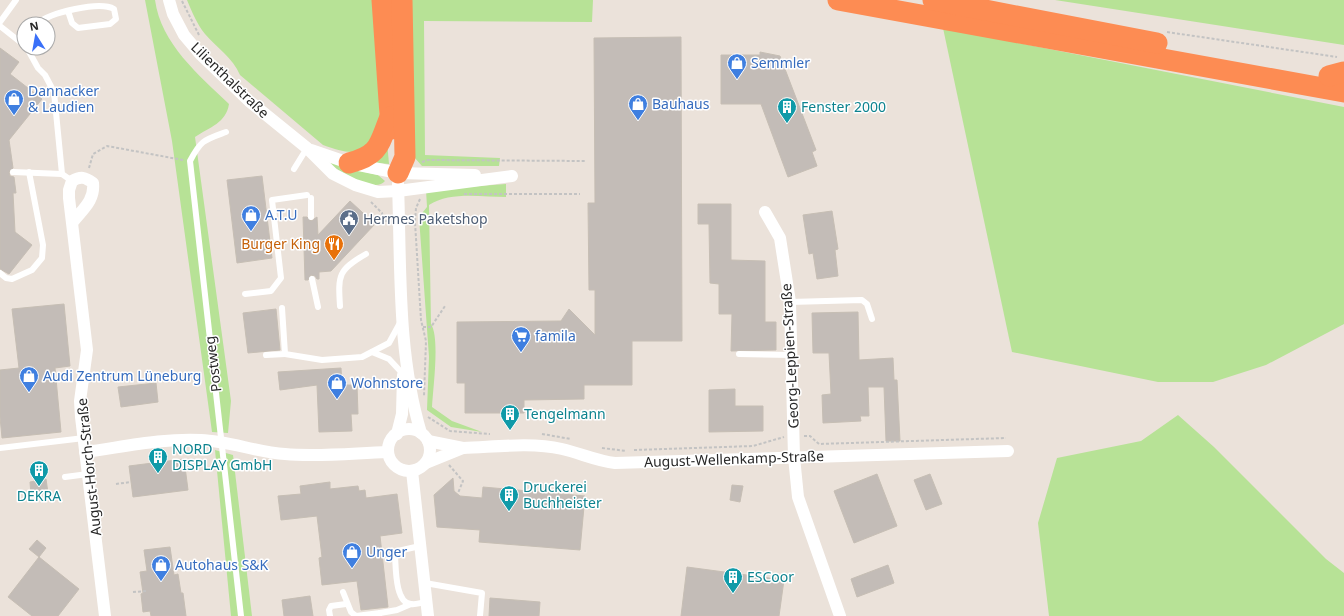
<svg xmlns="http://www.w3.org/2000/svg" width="1344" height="616" viewBox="0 0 1344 616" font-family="'Noto Sans',sans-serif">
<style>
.green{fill:#b7e296}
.building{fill:#c3bcb7;stroke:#c6beb4}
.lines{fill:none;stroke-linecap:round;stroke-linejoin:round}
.path{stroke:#c3c3c3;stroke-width:2;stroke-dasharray:3 2;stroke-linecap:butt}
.lane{stroke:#fff;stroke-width:6}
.street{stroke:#fff;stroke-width:12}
.highway{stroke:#fd8c53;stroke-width:21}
.labels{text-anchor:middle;stroke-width:3;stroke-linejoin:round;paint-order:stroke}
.shop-label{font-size:14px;fill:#366cbe;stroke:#fff;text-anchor:start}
.street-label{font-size:14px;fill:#282828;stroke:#fff}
.culture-label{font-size:14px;fill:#0d838f;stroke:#fff;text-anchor:start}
.service-label{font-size:14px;fill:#4e5e75;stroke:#fff;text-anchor:start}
.food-label{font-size:14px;fill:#c56008;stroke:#fff;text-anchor:end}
</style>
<rect width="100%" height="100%" fill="#ebe2da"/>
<g class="green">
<path d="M145,0H155C161,44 199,75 229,104C226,123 210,127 195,137L231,401L228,433L212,432L172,141Z"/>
<path d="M187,0H374L376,12L380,127C367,158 351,155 323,145L240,75C233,58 216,47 205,34C197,24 192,12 187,0Z"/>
<polygon points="411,0 593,0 592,22 424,21 425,155 500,158 499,166 422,166 414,157"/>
<polygon points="1055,0 1344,0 1344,45"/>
<polygon points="943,28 1344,107 1344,324 1266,365 1213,382 1158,382 1012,352"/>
<polygon points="387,141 389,164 366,162"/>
<path d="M318,156L360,171L378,175L385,181C373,196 329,164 318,156Z"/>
<path d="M506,184V197C482,197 450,191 429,205L431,324C440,338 433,388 432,407L452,421L482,432L451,427L427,410L429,357L419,217L427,207L426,190Z"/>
<polygon points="1178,415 1214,447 1326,559 1344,573 1344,616 1049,616 1038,523 1057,458 1141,441"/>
<polygon points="215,450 233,455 252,616 231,616"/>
</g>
<g class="building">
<polygon points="681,37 682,341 632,341 632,385 584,385 584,399 524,400 524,413 465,413 465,383 457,383 457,322 561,321 569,309 595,335 595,290 589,290 588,203 595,203 594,38"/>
<polygon points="0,48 19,62 10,74 42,99 9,140 13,168 9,172 10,176 14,177 16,193 13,193 15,232 32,245 9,274 0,269"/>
<polygon points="760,52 780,56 816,150 812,152 817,166 788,177 761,104 721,104 721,55 760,55"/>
<polygon points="262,176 272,258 237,263 227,180"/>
<polygon points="350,201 375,224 331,271 319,272 319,279 317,279 315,276 311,275 308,280 305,280 303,217 307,217 311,221 317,217 318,235"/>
<polygon points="698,204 731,204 731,260 765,261 765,322 776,322 776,350 731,351 732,314 719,314 719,284 710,283 709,224 698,224"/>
<polygon points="832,211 838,249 835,250 838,276 817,279 813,253 809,254 803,215"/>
<polygon points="64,304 70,366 55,368 61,432 2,438 0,417 0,370 19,368 12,309"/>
<polygon points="276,309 280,350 248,353 243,313"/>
<polygon points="858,312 859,360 893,358 894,380 897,380 900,441 886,441 884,387 868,387 869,416 860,416 861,421 823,423 822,395 831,394 829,353 813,353 812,313"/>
<polygon points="341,368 342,385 357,385 358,414 351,414 352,431 319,432 317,385 280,390 278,372"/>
<polygon points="156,383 158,402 121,407 118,387"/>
<polygon points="735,389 735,406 763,406 763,431 709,432 709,390"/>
<polygon points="184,459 188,490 133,497 129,466"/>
<polygon points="877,474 897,526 854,543 834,491"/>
<polygon points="930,474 942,504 926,510 914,480"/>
<polygon points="453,478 454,491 460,496 482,498 483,487 585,496 580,550 479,542 480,530 437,527 434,495"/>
<polygon points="46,479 48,493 31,495 30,482"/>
<polygon points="330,482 330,489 358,486 359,491 365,490 366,498 397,494 402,533 380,536 388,607 361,610 357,581 322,585 319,558 322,557 317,516 281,520 278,496 301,494 300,486"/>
<polygon points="732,485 743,486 740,502 730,500"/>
<polygon points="37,540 46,548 39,557 29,549"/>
<polygon points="170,547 174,575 178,574 181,593 183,593 186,616 151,616 150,611 143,612 141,594 143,593 140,572 147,571 144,550"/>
<polygon points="39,557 79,589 58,616 32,616 8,597"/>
<polygon points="888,565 894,583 857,597 851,579"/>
<polygon points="687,567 784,580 779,616 681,616"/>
<polygon points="310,596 313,616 284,616 282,600"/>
<polygon points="490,598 540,602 539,616 489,616"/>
</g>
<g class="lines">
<g class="path">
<polyline points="182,1 199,35"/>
<polyline points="1167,32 1337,57"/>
<polyline points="422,162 428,160 586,161"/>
<polyline points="89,168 93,154 107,146 183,160"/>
<polyline points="464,194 580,194"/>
<polyline points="420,199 416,208 415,222 421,320 426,341 424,396"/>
<polyline points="371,202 382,213 384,221 388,221"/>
<polyline points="423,327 431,327 445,306"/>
<polyline points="428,417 450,431 490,434"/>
<polyline points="542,434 571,439"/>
<polyline points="804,436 810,436 819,444 1006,438"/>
<polyline points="602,448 626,451"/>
<polyline points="634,450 753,446 784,437"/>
<polyline points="449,465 463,481 458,493"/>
<polyline points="116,484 131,482"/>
<polyline points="133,592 147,591"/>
</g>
<g class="lane">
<polyline points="0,22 16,0"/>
<path d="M37,24C50,12 100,1 114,9L116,19L110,24L78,28L72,23L68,11"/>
<polyline points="0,26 24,45"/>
<polyline points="27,48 38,68 45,75 54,92 62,174"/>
<path d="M226,132C204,140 201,140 190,161L241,616"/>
<polyline points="294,169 307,148"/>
<polyline points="13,172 62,174 72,181"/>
<polyline points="311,217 311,198"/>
<polyline points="0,273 6,278 12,279 32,270 42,258 43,245 29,172"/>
<polyline points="312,279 318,307"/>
<polyline points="245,294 271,291 281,278 272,200 307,195"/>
<polyline points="790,302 862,300 867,304 872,319"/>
<path d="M340,306C338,275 338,270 366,254"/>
<polyline points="282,308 285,354 322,360 362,357 389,343 401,321"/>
<polyline points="372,352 389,359 403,374"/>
<polyline points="739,354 792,355"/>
<polyline points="266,355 285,354"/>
<polyline points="0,448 84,438"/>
<polyline points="65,477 88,474"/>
<path d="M420,546L398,551L395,556C396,568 395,603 411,604C416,605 422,602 427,602"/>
<polyline points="425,583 482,593 480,616"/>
<polyline points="343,592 351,612 356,616 380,613"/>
<polyline points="379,615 380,613 397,610 411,604"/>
<polyline points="330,616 329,610 331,606 346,604"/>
</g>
<g class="street">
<polyline points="169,0 173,14 184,35 200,54 249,101 307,148 333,174 355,185 378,192 398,191 512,176"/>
<polyline points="311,150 349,163 398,173 475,175"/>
<path d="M398,184C401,267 397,353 421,433"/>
<polyline points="765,212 780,238 790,302 794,457 798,497 840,616"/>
<path d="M72,223L69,198V190L72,181C81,176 85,177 93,183C95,201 82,210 72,223L87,350L80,401L81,417L105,616"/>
<circle cx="409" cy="450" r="21"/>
<polyline points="397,434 402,414 403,375"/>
<path d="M463,448C495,447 530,442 562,449C580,453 597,461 615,463L1008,451"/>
<path d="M85,452C123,447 163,438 201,440C229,441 256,452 285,454C319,457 354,453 388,452"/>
<polyline points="426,463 463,448 428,441"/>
<polyline points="412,471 428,616"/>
</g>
<g class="highway">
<polyline points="382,0 391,129"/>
<polyline points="838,0 1344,92"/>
<polyline points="933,0 1157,43"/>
<polyline points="1329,76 1344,72"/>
<path d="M349,163C381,155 379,143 390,117"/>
<polyline points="398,173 405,157 402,0"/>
</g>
</g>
<defs>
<symbol id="shop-pin" viewBox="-11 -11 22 30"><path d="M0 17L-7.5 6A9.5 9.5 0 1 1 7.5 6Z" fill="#3f7fe0" stroke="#fff"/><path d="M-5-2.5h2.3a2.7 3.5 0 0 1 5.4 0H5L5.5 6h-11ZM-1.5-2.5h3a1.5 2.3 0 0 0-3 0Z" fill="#fff"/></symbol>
<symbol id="building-pin" viewBox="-11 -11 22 30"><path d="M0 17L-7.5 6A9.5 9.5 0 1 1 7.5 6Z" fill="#0f9aa8" stroke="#fff"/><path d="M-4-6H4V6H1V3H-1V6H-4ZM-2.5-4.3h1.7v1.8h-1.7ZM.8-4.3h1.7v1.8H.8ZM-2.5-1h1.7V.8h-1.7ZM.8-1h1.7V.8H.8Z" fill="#fff"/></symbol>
<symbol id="civic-pin" viewBox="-11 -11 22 30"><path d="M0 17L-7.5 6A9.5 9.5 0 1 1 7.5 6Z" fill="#5c6f8a" stroke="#fff"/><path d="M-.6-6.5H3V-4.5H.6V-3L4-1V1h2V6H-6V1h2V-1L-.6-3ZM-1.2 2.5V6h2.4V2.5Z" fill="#fff"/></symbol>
<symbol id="restaurant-pin" viewBox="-11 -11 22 30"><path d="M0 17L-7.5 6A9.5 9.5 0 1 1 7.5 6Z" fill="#e8710a" stroke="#fff"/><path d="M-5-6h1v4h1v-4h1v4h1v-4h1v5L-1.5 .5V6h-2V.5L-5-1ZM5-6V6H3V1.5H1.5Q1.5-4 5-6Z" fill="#fff"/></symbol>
<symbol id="supermarket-pin" viewBox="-11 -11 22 30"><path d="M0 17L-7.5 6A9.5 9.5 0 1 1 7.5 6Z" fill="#3f7fe0" stroke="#fff"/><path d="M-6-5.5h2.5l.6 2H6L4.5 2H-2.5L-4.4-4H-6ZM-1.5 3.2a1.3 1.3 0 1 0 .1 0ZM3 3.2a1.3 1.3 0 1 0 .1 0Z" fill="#fff"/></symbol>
</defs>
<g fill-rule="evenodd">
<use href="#shop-pin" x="726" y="52" width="22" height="30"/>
<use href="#shop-pin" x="3" y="88" width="22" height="30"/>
<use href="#shop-pin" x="627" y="93" width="22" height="30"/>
<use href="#building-pin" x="776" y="96" width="22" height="30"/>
<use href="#shop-pin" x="240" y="204" width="22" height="30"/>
<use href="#civic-pin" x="338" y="208" width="22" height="30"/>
<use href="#restaurant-pin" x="323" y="233" width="22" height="30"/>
<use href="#supermarket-pin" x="510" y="325" width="22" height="30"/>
<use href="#shop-pin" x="18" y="365" width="22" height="30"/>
<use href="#shop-pin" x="326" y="372" width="22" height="30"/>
<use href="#building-pin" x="499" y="403" width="22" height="30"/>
<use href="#building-pin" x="147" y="446" width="22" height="30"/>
<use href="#building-pin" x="28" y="459" width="22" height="30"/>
<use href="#building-pin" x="498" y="484" width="22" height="30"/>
<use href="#shop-pin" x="341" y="541" width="22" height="30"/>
<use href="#shop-pin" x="150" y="554" width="22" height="30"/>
<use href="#building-pin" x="722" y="566" width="22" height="30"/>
</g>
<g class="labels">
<g class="shop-label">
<text x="751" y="68">Semmler</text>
<text x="28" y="96">Dannacker<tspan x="28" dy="16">&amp; Laudien</tspan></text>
<text x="652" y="109">Bauhaus</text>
<text x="265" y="220">A.T.U</text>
<text x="535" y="341">famila</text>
<text x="43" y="381">Audi Zentrum Lüneburg</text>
<text x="351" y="388">Wohnstore</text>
<text x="366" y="557">Unger</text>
<text x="175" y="570">Autohaus S&amp;K</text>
</g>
<g class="street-label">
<text transform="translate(230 80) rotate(44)" y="5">Lilienthalstraße</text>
<text transform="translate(790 356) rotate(-93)" y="5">Georg-Leppien-Straße</text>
<text transform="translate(213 364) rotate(-97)" y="5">Postweg</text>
<text transform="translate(734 459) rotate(-2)" y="5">August-Wellenkamp-Straße</text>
<text transform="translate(89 467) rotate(-96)" y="5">August-Horch-Straße</text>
</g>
<g class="culture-label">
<text x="801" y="112">Fenster 2000</text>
<text x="524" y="419">Tengelmann</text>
<text x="172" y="454">NORD<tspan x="172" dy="16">DISPLAY GmbH</tspan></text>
<text x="523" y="492">Druckerei<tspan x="523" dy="16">Buchheister</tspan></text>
<text x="39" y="501" text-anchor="middle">DEKRA</text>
<text x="747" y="582">ESCoor</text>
</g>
<g class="service-label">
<text x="363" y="224">Hermes Paketshop</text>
</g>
<g class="food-label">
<text x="320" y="249">Burger King</text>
</g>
</g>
<g transform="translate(36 36) rotate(349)"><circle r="19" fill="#ffffff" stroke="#a9a9a9"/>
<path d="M0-3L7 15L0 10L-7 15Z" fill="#3a70f8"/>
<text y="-6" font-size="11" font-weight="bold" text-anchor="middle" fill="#282828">N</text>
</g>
</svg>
